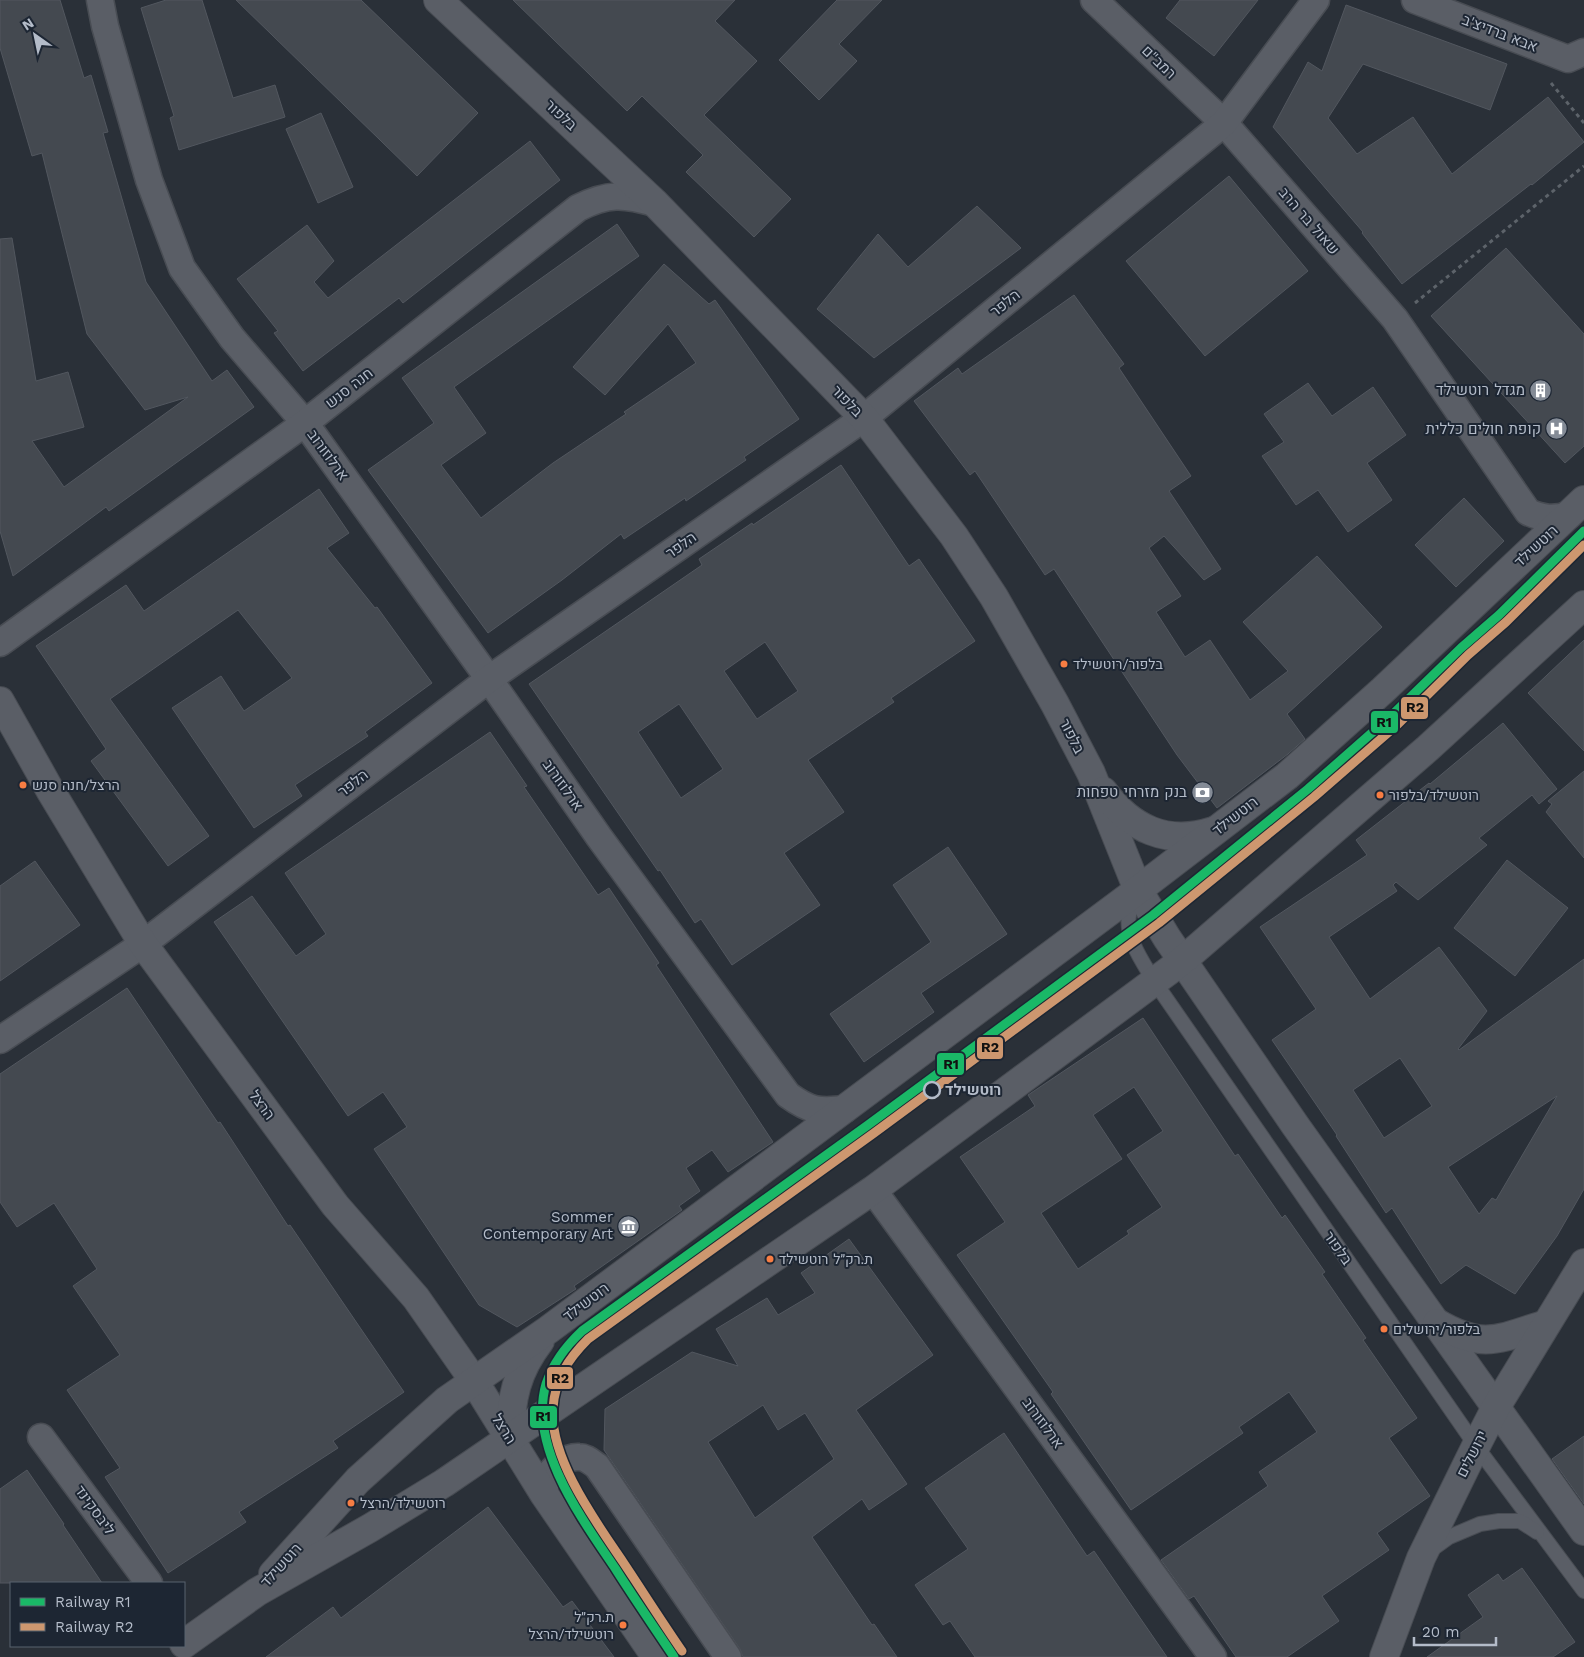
<svg xmlns="http://www.w3.org/2000/svg" width="1584" height="1657" viewBox="0 0 1584 1657" font-family="'Work Sans',Heebo,sans-serif">
<style>
.building{fill:#444950;stroke:#52575f;fill-rule:evenodd}
.lines{fill:none;stroke-linecap:round;stroke-linejoin:round}
.service-casing{stroke:#484c53;stroke-width:16}
.minor-casing{stroke:#484c53;stroke-width:29}
.tertiary-casing{stroke:#484c53;stroke-width:30}
.path{stroke:#5d636a;stroke-width:3;stroke-dasharray:4 4;stroke-linecap:butt}
.service{stroke:#5a5e66;stroke-width:14}
.minor{stroke:#5a5e66;stroke-width:26}
.tertiary{stroke:#5a5e66;stroke-width:28}
.rail-1-casing{stroke:#1d2633;stroke-width:12}
.rail-2-casing{stroke:#1d2633;stroke-width:12}
.rail-1{stroke:#1ab867;stroke-width:9}
.rail-2{stroke:#cd976f;stroke-width:9}
.bus-dot{fill:#f77d43;stroke:#1d2633;stroke-width:2}
.stop-dot{fill:#1d2633;stroke:#b4bcc9;stroke-width:2.5}
.labels{text-anchor:middle;stroke-width:4;stroke-linejoin:round;paint-order:stroke}
.bus-label{font-size:14px;fill:#b4bcc9;stroke:#1d2633;text-anchor:start}
.street-label{font-size:15px;fill:#b4bcc9;stroke:#1d2633}
.poi-label{font-size:15px;fill:#b4bcc9;stroke:#1d2633;text-anchor:end}
.stop-label{font-size:15px;font-weight:bold;fill:#b4bcc9;stroke:#1d2633;text-anchor:start}
.line-badge{stroke:#1d2633;stroke-width:2}
.pale-badge-label{font-size:14px;text-anchor:middle;font-weight:bold;fill:#111}
</style>
<rect width="100%" height="100%" fill="#2a3038"/>
<g class="building">
<polygon points="0,0 60,0 84,78 91,75 108,132 103,133 146,282 212,381 227,370 254,407 109,511 106,507 13,576 0,531 0,239 12,238 36,381 68,372 84,427 32,441 64,487 188,397 145,410 87,334 42,153 32,156 0,48"/>
<polygon points="166,0 202,0 233,98 275,85 285,117 179,150 170,118 174,116 141,8"/>
<polygon points="236,0 361,0 478,113 417,176"/>
<polygon points="513,0 735,0 715,21 757,61 704,115 791,199 754,237 686,172 703,155 642,96 627,111"/>
<polygon points="837,0 882,0 839,44 857,61 819,100 779,60"/>
<polygon points="1180,0 1258,0 1214,56 1166,18"/>
<polygon points="1346,5 1507,64 1490,110 1363,64 1328,118 1357,154 1413,117 1452,174 1548,97 1584,142 1532,185 1531,184 1402,284 1362,233 1363,232 1273,127 1308,62 1322,71"/>
<polygon points="321,113 353,187 318,203 286,129"/>
<polygon points="530,141 560,180 403,303 399,298 303,371 274,333 278,331 237,279 307,225 334,261 314,282 328,298"/>
<polygon points="1229,176 1308,271 1205,356 1126,261"/>
<polygon points="977,206 1021,248 874,358 817,309 878,234 908,267"/>
<polygon points="617,224 639,256 454,387 486,433 441,465 481,518 553,463 626,414 624,412 696,363 668,324 605,395 573,367 664,264 709,304 715,300 799,419 744,457 746,460 686,501 685,498 624,539 621,534 562,580 488,633 368,470 434,423 402,378"/>
<polygon points="1506,248 1584,334 1584,446 1565,463 1431,316"/>
<polygon points="1074,295 1124,364 1119,368 1191,476 1169,491 1221,569 1204,580 1164,536 1149,548 1181,596 1156,612 1185,657 1210,640 1250,700 1288,671 1243,622 1317,556 1382,627 1287,714 1305,739 1288,754 1217,808 1177,755 1054,569 1045,575 975,471 970,475 914,401 958,368 962,374"/>
<polygon points="1308,383 1332,416 1373,387 1406,435 1367,463 1392,500 1348,532 1318,490 1296,505 1262,456 1284,442 1264,414"/>
<path d="M841,465L909,566L919,559L975,641L891,698L894,702L808,760L844,812L784,853L820,905L732,965L701,919L695,923L660,870L658,871L529,684L702,565L699,559L752,523L753,525ZM765,642L798,691L757,719L724,671ZM679,704L723,769L681,798L638,732Z"/>
<polygon points="319,489 349,533 327,548 375,608 377,607 432,683 365,732 368,736 295,785 302,796 254,828 172,708 221,676 244,711 292,678 238,610 110,699 209,836 168,866 91,761 106,749 36,646 126,585 144,611"/>
<polygon points="1464,498 1504,541 1456,587 1415,545"/>
<polygon points="1584,640 1584,751 1528,693"/>
<path d="M1503,723L1557,789L1539,804L1532,795L1479,838L1487,845L1418,900L1396,882L1393,885L1397,891L1329,937L1370,999L1439,947L1487,1011L1458,1049L1459,1050L1584,959V1189L1557,1236L1515,1294L1466,1265L1441,1284L1392,1208L1386,1213L1336,1136L1337,1135L1272,1040L1316,1009L1260,927L1367,855L1356,840L1429,783L1430,784ZM1400,1058L1432,1106L1384,1138L1353,1090ZM1557,1096L1496,1200L1492,1198L1479,1214L1448,1167Z"/>
<polygon points="490,732 527,786 524,787 598,895 609,888 659,963 656,965 773,1142 728,1172 712,1150 686,1168 700,1191 679,1206 682,1210 574,1286 576,1289 517,1327 479,1305 374,1149 407,1127 383,1092 348,1116 214,922 252,896 296,956 326,934 285,873"/>
<polygon points="1584,771 1584,858 1546,812 1552,804 1548,801"/>
<polygon points="948,847 1007,934 921,993 934,1012 864,1062 830,1014 931,942 893,885"/>
<polygon points="1507,860 1568,908 1515,976 1454,928"/>
<polygon points="35,861 80,925 0,981 0,886"/>
<polygon points="127,988 218,1123 220,1122 288,1226 290,1225 404,1392 333,1441 338,1448 239,1512 246,1522 168,1573 105,1477 120,1468 67,1390 120,1355 73,1286 97,1269 54,1203 17,1227 0,1202 0,1074"/>
<path d="M1143,1018L1235,1156L1238,1154L1282,1218L1285,1215L1325,1272L1322,1274L1366,1338L1363,1340L1417,1418L1389,1438L1430,1496L1377,1533L1389,1550L1322,1596L1339,1621L1287,1657H1236L1194,1596L1189,1599L1161,1560L1268,1486L1259,1472L1317,1432L1289,1392L1239,1427L1243,1433L1131,1510L1051,1394L1053,1392L957,1255L1005,1222L960,1157L1035,1106L1028,1095ZM1134,1087L1163,1131L1127,1155L1162,1207L1127,1231L1129,1234L1078,1269L1041,1213L1122,1159L1093,1115Z"/>
<path d="M849,1239L933,1355L856,1410L907,1484L869,1510L862,1499L812,1537L872,1625L874,1624L897,1657H743L740,1649L604,1450L605,1409L692,1352L738,1366L716,1329L767,1298L778,1315L815,1293L801,1273ZM763,1405L778,1430L805,1413L834,1459L755,1518L708,1442Z"/>
<polygon points="1004,1433 1087,1556 1094,1551 1167,1657 975,1657 950,1621 943,1625 915,1585 968,1549 925,1488"/>
<polygon points="1584,1436 1584,1504 1552,1459"/>
<polygon points="27,1470 64,1524 63,1525 102,1583 0,1583 0,1489"/>
<polygon points="488,1507 563,1607 572,1601 614,1657 266,1657 333,1607 341,1618"/>
<polygon points="1522,1568 1575,1642 1553,1657 1427,1657 1483,1617 1468,1595 1498,1574 1503,1581"/>
</g>
<g class="lines">
<defs>
<g id="service">
<path d="M1136,896C1134,902 1130,908 1129,915C1125,938 1143,962 1154,981L1476,1446L1584,1591"/>
<polyline points="1431,1550 1449,1537 1480,1524 1499,1521 1520,1521 1537,1532"/>
</g>
<g id="minor">
<path d="M100,0L105,26L149,180L182,268L232,338L305,423L489,679L599,837L788,1095C810,1111 819,1112 845,1109"/>
<path d="M1094,0L1224,123L1395,319L1528,512C1543,519 1554,519 1569,515"/>
<polyline points="1415,0 1568,59 1584,52"/>
<path d="M0,643L305,423L578,208C608,193 623,194 655,203"/>
<polyline points="0,1040 143,944 489,679 864,418 1224,123 1316,0"/>
<polyline points="873,1190 1213,1657"/>
<polyline points="41,1437 149,1583"/>
<path d="M544,1494C545,1490 545,1483 547,1479C551,1468 567,1456 579,1457C586,1457 591,1462 597,1466L728,1657"/>
</g>
<g id="tertiary">
<polyline points="438,0 655,203 864,418 954,536 994,597 1055,704 1091,773 1138,890 1167,938 1295,1125 1584,1531"/>
<polyline points="0,701 50,790 143,944 335,1205 416,1298 474,1381 544,1494 656,1657"/>
<path d="M1103,791C1131,829 1167,846 1213,831"/>
<path d="M1437,1323C1483,1350 1499,1339 1546,1324"/>
<path d="M510,1437C511,1399 516,1372 540,1341"/>
<polyline points="273,1574 358,1480 447,1400 548,1330 1138,890 1287,776 1383,690 1584,500"/>
<polyline points="184,1644 257,1592 370,1528 444,1483 873,1190 1182,961 1428,748 1584,605"/>
<polyline points="1384,1657 1421,1558 1476,1446 1496,1407 1584,1263"/>
</g>
</defs>
<use href="#service" class="service-casing"/>
<use href="#minor" class="minor-casing"/>
<use href="#tertiary" class="tertiary-casing"/>
<g class="path">
<polyline points="1551,83 1584,123"/>
<polyline points="1415,303 1584,166"/>
</g>
<use href="#service" class="service"/>
<use href="#minor" class="minor"/>
<use href="#tertiary" class="tertiary"/>
<defs>
<path id="rail-1" d="M674,1657C654,1627 634,1598 615,1568C582,1519 528,1446 546,1384C553,1363 566,1346 582,1331L868,1125L1153,915L1308,789L1391,716L1461,648L1499,615L1584,531"/>
<path id="rail-2" d="M682,1651C662,1622 643,1592 623,1562C596,1522 549,1458 553,1408C555,1379 568,1359 588,1339L874,1133L1159,923L1314,797L1398,724L1468,655L1506,622L1584,545"/>
</defs>
<use href="#rail-1" class="rail-1-casing"/>
<use href="#rail-2" class="rail-2-casing"/>
<use href="#rail-1" class="rail-1"/>
<use href="#rail-2" class="rail-2"/>
</g>
<defs>
<symbol id="building-disc" viewBox="-11 -11 22 22"><circle r="9.5" fill="#848b96" stroke="#1d2633"/><path d="M-4-6H4V6H1V3H-1V6H-4ZM-2.5-4.3h1.7v1.8h-1.7ZM.8-4.3h1.7v1.8H.8ZM-2.5-1h1.7V.8h-1.7ZM.8-1h1.7V.8H.8Z" fill="#fff"/></symbol>
<symbol id="hospital-disc" viewBox="-11 -11 22 22"><circle r="9.5" fill="#848b96" stroke="#1d2633"/><path d="M-5-5h3v3.5h4V-5h3V5h-3V1.5h-4V5h-3Z" fill="#fff"/></symbol>
<symbol id="bank-disc" viewBox="-11 -11 22 22"><circle r="9.5" fill="#848b96" stroke="#1d2633"/><path d="M-6-4H6V4H-6ZM0-2.3a2.3 2.3 0 1 0 0 4.6a2.3 2.3 0 1 0 0-4.6Z" fill="#fff"/></symbol>
<symbol id="museum-disc" viewBox="-11 -11 22 22"><circle r="9.5" fill="#848b96" stroke="#1d2633"/><path d="M0-6L6-3V-2H-6V-3ZM-5-1h2V3h-2ZM-1-1h2V3h-2ZM3-1h2V3H3ZM-6 4H6V6H-6Z" fill="#fff"/></symbol>
</defs>
<g fill-rule="evenodd">
<use href="#building-disc" x="1528" y="378" width="25" height="25"/>
<use href="#hospital-disc" x="1544" y="416" width="25" height="25"/>
<use href="#bank-disc" x="1190" y="780" width="25" height="25"/>
<use href="#museum-disc" x="616" y="1214" width="25" height="25"/>
</g>
<g class="bus-dot">
<circle cx="1064" cy="664" r="4.5"/>
<circle cx="23" cy="785" r="4.5"/>
<circle cx="1380" cy="795" r="4.5"/>
<circle cx="770" cy="1259" r="4.5"/>
<circle cx="1384" cy="1329" r="4.5"/>
<circle cx="351" cy="1503" r="4.5"/>
<circle cx="623" cy="1625" r="4.5"/>
</g>
<circle class="stop-dot" cx="932" cy="1090" r="8"/>
<g class="labels">
<g class="bus-label">
<text x="1073" y="669">בלפור/רוטשילד</text>
<text x="32" y="790">הרצל/חנה סנש</text>
<text x="1389" y="800">רוטשילד/בלפור</text>
<text x="779" y="1264">ת.רק״ל רוטשילד</text>
<text x="1393" y="1334">בלפור/ירושלים</text>
<text x="360" y="1508">רוטשילד/הרצל</text>
<text x="614" y="1622" text-anchor="end">ת.רק״ל<tspan x="614" dy="17">רוטשילד/הרצל</tspan></text>
</g>
<g class="street-label">
<text transform="translate(1500 33) rotate(21)" y="5">אבא ברדיצ'ב</text>
<text transform="translate(1159 62) rotate(44)" y="5">רמב"ם</text>
<text transform="translate(561 115) rotate(43)" y="5">בלפור</text>
<text transform="translate(1309 221) rotate(49)" y="5">שאול בר הרב</text>
<text transform="translate(1005 303) rotate(-39)" y="5">הלפר</text>
<text transform="translate(349 388) rotate(-38)" y="5">חנה סנש</text>
<text transform="translate(847 401) rotate(46)" y="5">בלפור</text>
<text transform="translate(328 455) rotate(54)" y="5">ארלוזורוב</text>
<text transform="translate(681 545) rotate(-35)" y="5">הלפר</text>
<text transform="translate(1536 546) rotate(-43)" y="5">רוטשילד</text>
<text transform="translate(1072 736) rotate(63)" y="5">בלפור</text>
<text transform="translate(353 783) rotate(-38)" y="5">הלפר</text>
<text transform="translate(563 785) rotate(55)" y="5">ארלוזורוב</text>
<text transform="translate(1235 816) rotate(-38)" y="5">רוטשילד</text>
<text transform="translate(262 1105) rotate(54)" y="5">הרצל</text>
<text transform="translate(1338 1248) rotate(55)" y="5">בלפור</text>
<text transform="translate(586 1302) rotate(-37)" y="5">רוטשילד</text>
<text transform="translate(1043 1423) rotate(54)" y="5">ארלוזורוב</text>
<text transform="translate(504 1429) rotate(58)" y="5">הרצל</text>
<text transform="translate(1472 1454) rotate(-63)" y="5">ירושלים</text>
<text transform="translate(95 1510) rotate(54)" y="5">ליבסקינד</text>
<text transform="translate(281 1565) rotate(-48)" y="5">רוטשילד</text>
</g>
<g class="poi-label">
<text x="1525" y="395">מגדל רוטשילד</text>
<text x="1541" y="434">קופת חולים כללית</text>
<text x="1187" y="797">בנק מזרחי טפחות</text>
<text x="613" y="1222">Sommer<tspan x="613" dy="17">Contemporary Art</tspan></text>
</g>
<g class="stop-label">
<text x="945" y="1095">רוטשילד</text>
</g>
</g>
<g class="line-badge">
<rect x="1400" y="696" width="29" height="24" rx="5" fill="#cd976f"/>
<rect x="1370" y="710" width="29" height="24" rx="5" fill="#1ab867"/>
<rect x="976" y="1036" width="28" height="24" rx="5" fill="#cd976f"/>
<rect x="936" y="1052" width="29" height="24" rx="5" fill="#1ab867"/>
<rect x="546" y="1366" width="28" height="24" rx="5" fill="#cd976f"/>
<rect x="529" y="1405" width="29" height="24" rx="5" fill="#1ab867"/>
</g>
<g class="pale-badge-label">
<text x="1415" y="712">R2</text>
<text x="1384" y="727">R1</text>
<text x="990" y="1052">R2</text>
<text x="951" y="1069">R1</text>
<text x="560" y="1383">R2</text>
<text x="543" y="1421">R1</text>
</g>
<rect x="10" y="1582" width="175" height="65" fill="#1d2633" stroke="#59626f"/>
<rect x="20" y="1598" width="25" height="8" fill="#1ab867" stroke="#59626f"/>
<text x="55" y="1607" font-size="15" fill="#b4bcc9">Railway R1</text>
<rect x="20" y="1623" width="25" height="8" fill="#cd976f" stroke="#59626f"/>
<text x="55" y="1632" font-size="15" fill="#b4bcc9">Railway R2</text>
<g transform="translate(35 35) rotate(327)" stroke="#1d2633" stroke-width="4" paint-order="stroke">
<path d="M0-4L9 19L0 12L-9 19Z" fill="#b4bcc9"/>
<text y="-8" font-size="14" font-weight="bold" text-anchor="middle" fill="#b4bcc9">N</text>
</g>
<path d="M1414 1637v8h82v-8" fill="none" stroke="#b4bcc9" stroke-width="2.5"/>
<text x="1422" y="1637" font-size="15" fill="#b4bcc9" stroke="#1d2633" stroke-width="4" paint-order="stroke">20 m</text>
</svg>
